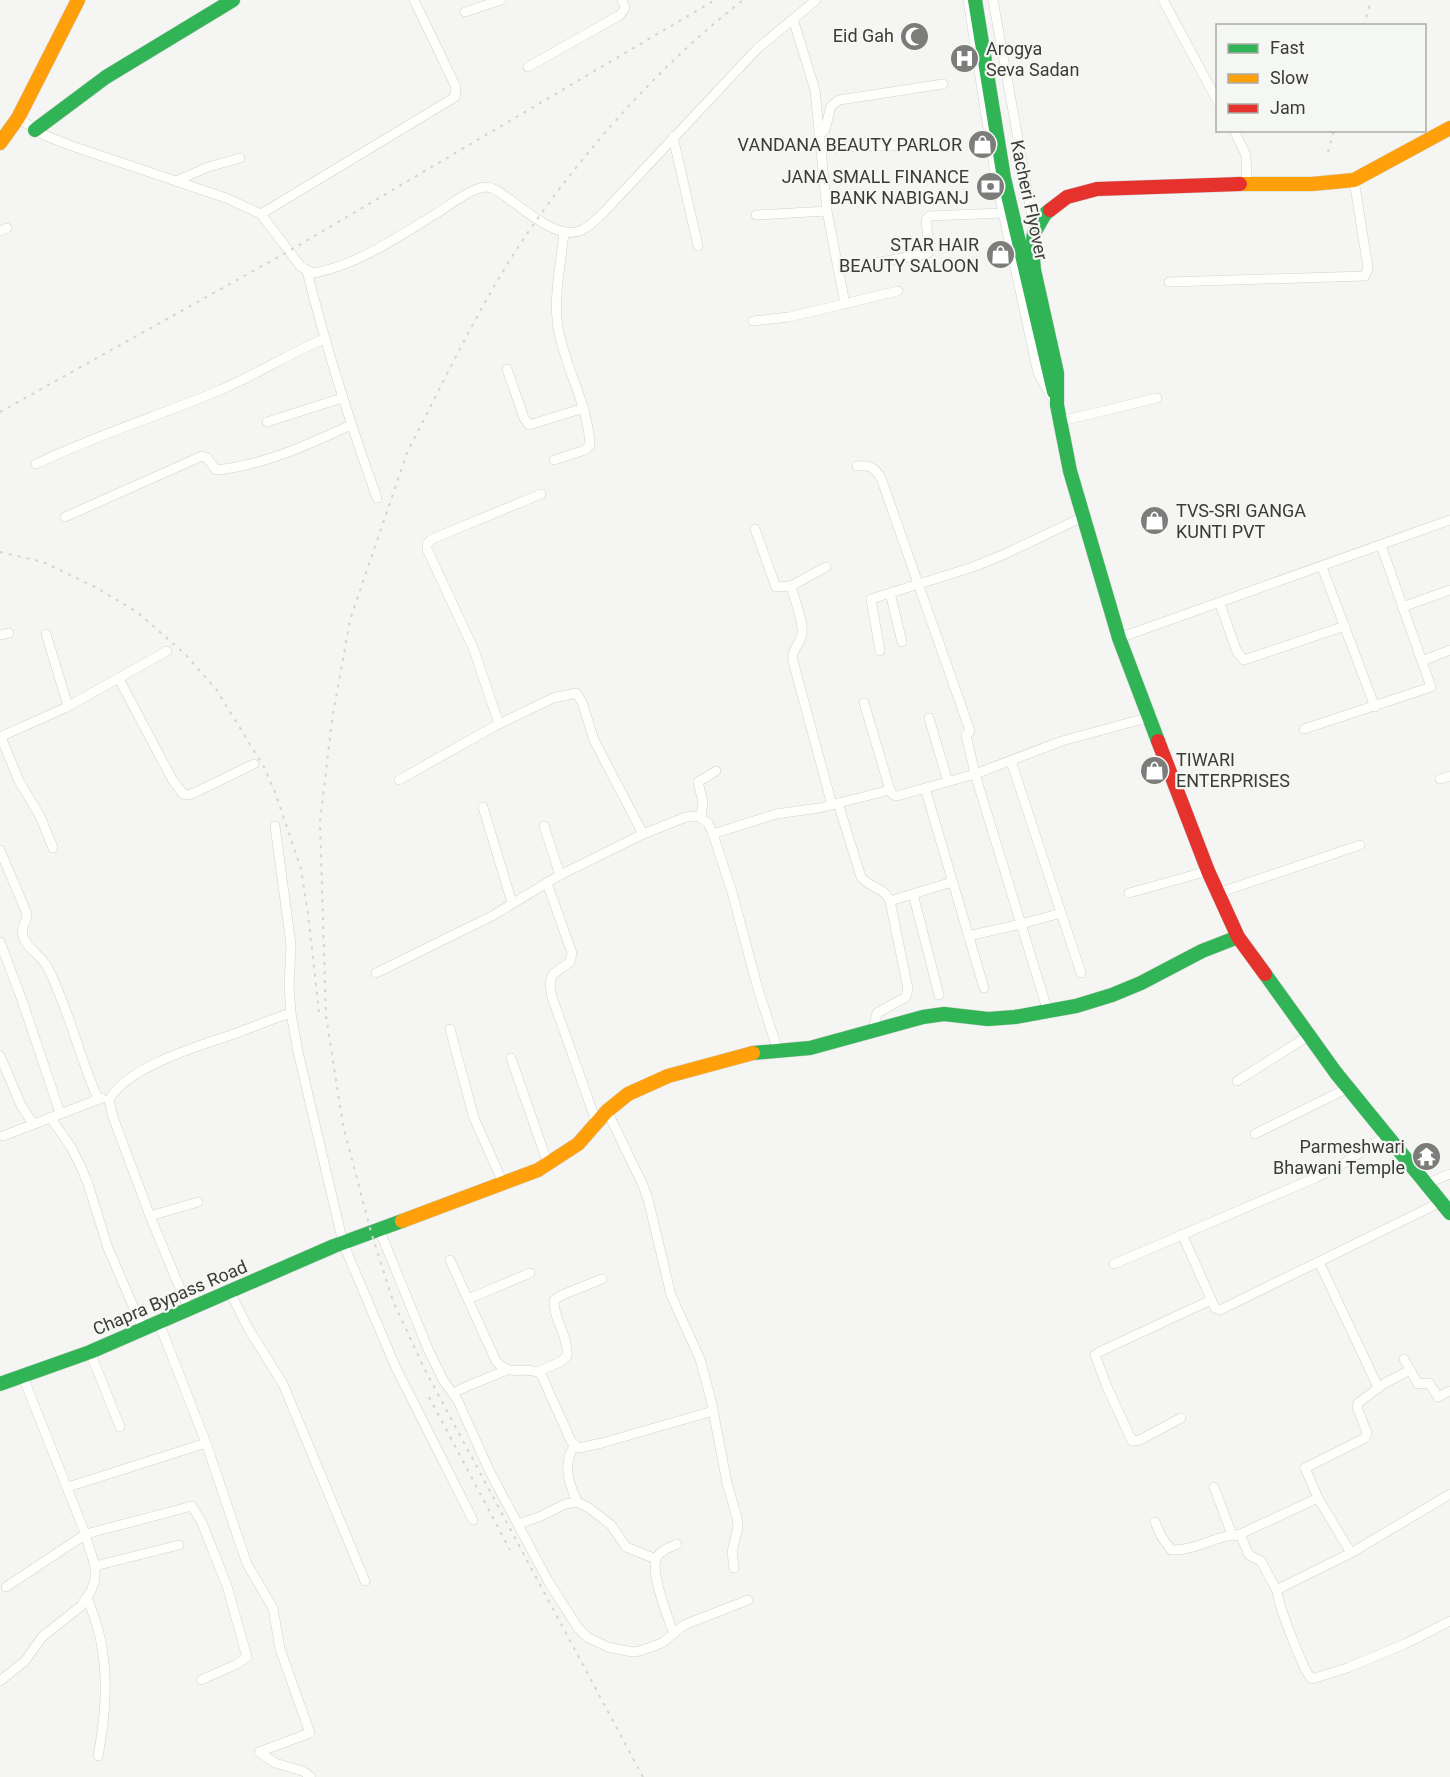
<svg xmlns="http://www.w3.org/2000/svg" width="1450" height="1777" viewBox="0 0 1450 1777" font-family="Roboto,sans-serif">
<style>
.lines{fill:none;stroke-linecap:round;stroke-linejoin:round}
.street-casing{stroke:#d1d2d0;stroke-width:10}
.fast-casing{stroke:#d1d2d0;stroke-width:15}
.slow-casing{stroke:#d1d2d0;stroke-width:15}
.jam-casing{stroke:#d1d2d0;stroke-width:15}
.street{stroke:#fefefd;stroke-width:9}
.fast{stroke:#30b455;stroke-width:14}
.slow{stroke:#ff9f0a;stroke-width:14}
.jam{stroke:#e5322d;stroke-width:14}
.rail{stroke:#d3d4d3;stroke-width:2;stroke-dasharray:3 6;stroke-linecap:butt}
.labels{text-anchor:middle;stroke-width:4.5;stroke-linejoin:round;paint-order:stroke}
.poi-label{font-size:18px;fill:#3b3c3a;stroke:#f5f7f2;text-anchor:end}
.street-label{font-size:18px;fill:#3b3c3a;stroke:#f5f7f2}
</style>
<rect width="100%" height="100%" fill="#f5f6f3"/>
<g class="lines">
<defs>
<g id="street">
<polyline points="968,0 996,180 1038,373 1052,398"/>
<polyline points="993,0 1031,211 1039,224"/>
<polyline points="1163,0 1218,102"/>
<polyline points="465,12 501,0"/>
<polyline points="793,19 815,90 827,211 845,304"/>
<polyline points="528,67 620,15 625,8 622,0"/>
<path d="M18,118L44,135L72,146L226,198L261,214L301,267L314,273C358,265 399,236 437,213C450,205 469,189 485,187C495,187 502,194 509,199C527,212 560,241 582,230C590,226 597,219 604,212L757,49L816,0"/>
<polyline points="1234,130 1246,155 1247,184"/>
<polyline points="819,135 825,130 831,106 839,100 943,84"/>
<polyline points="673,137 698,246"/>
<polyline points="820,148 913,145"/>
<polyline points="176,181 208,167 240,158"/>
<polyline points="261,214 455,97 456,87 414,0"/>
<polyline points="756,215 827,211"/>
<polyline points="0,231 7,228"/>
<polyline points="838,270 928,253 929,248 926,220 929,216 1003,213"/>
<path d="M307,271C326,348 350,423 377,498"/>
<polyline points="1169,282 1365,276 1368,268 1354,180"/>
<polyline points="753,321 789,317 898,291"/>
<polyline points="507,369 524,418 529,425 584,408"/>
<polyline points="1061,421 1157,398"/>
<polyline points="267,422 342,398"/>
<path d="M554,460L585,450L590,445C588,405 567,371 559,333C552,300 561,266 564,232"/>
<path d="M36,464C96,435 159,416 220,390C256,375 288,354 324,339"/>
<path d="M857,466C870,465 874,467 881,478L970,731L966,735L975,774L1048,1012"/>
<path d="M65,517L202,456L207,458L216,470C265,465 307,445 351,425"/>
<polyline points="755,529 776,587 791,586 826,567"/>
<polyline points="1322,567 1375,707"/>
<path d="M791,586C794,598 804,622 802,634C800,645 791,649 793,661L832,805"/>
<polyline points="890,593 902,642"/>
<polyline points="1220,604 1237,652 1244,660 1345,626"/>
<polyline points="1402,607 1450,590"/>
<polyline points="46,634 68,706"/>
<polyline points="0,635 9,633"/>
<polyline points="1119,638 1450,520"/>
<polyline points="880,651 871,599 973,567 1005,554 1083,517"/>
<polyline points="1422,661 1450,650"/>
<polyline points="119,679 172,779 183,794 188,795 194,793 254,764"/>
<polyline points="864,703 890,790 893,795 897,796 975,774 1062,741 1150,717"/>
<polyline points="929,718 948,782"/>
<polyline points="499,724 474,650 427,549 427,544 432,539 541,494"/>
<polyline points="1304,729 1431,687 1381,545"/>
<polyline points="0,737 65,708 167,651"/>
<polyline points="1,737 19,781 40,816 53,848"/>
<polyline points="1011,761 1081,973"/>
<polyline points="1440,779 1450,776"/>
<polyline points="399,780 495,726 553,698 576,693 582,702 594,740 643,834"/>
<polyline points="925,788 984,988"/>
<path d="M838,803L861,877C870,888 884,887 890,901L908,989L906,997L877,1013L873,1031"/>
<polyline points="483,807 512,903"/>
<polyline points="701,817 703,802 698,782 716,771"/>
<polyline points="275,826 291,945 289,986 291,1013 298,1052 343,1243 396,1368 473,1520"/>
<polyline points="544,826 560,875"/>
<polyline points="713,834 776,814 819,808 890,790"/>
<path d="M0,850L27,914C27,922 20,927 23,936C27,950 42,955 48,968C69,1010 79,1056 98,1099"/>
<path d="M547,883L572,953L570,962C553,976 547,971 552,997L597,1124"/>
<polyline points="1129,893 1208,871"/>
<polyline points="1218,893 1360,845"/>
<polyline points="913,894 939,995"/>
<polyline points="890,901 952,882"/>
<polyline points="968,936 1021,924 1061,913"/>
<polyline points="0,942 22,1000 60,1113"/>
<polyline points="376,973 492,916 560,875 643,834 686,817 698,816 708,823 713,834 732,892 758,989 778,1051"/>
<polyline points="450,1029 474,1118 503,1183"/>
<polyline points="0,1056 21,1105 33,1124"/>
<polyline points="511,1058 548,1164"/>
<polyline points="1237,1081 1308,1036"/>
<polyline points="607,1111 642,1183 648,1199 671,1295 700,1359 711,1400 727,1483 737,1518 738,1527 732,1552 734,1568"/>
<polyline points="50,1117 71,1147 81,1167 88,1184 108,1248 143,1329"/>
<polyline points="1255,1134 1348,1088"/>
<polyline points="3,1136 102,1098"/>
<polyline points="1426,1184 1450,1174"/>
<polyline points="150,1216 198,1202"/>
<polyline points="379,1229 428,1349 443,1380 458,1401 489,1470 548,1581 578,1628 587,1637 608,1647 632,1652 640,1651 662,1643 684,1625 748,1600"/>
<polyline points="1182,1234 1215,1308 1220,1310 1441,1202"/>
<path d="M450,1260L496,1361C511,1379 525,1364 541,1374L571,1441L578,1448L602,1443L713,1411"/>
<polyline points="1319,1262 1378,1387"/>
<polyline points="1114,1264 1315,1178 1346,1162 1387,1135"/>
<polyline points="230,1292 248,1328 283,1384 365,1581"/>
<polyline points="468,1299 530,1273"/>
<path d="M189,1310L150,1216L113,1117L109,1100C128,1066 199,1046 234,1034C253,1027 272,1019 291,1013"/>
<polyline points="159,1323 206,1443 247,1564 273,1608 280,1649 310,1733 259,1752 275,1763 303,1771 311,1777"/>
<polyline points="90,1352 120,1427"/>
<polyline points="1404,1359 1418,1384 1429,1383 1438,1397 1450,1391"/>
<path d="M537,1372L560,1362L567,1356C569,1337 553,1319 554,1300L562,1295L602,1279"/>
<polyline points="453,1393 470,1385 507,1370"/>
<polyline points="1181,1418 1140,1440 1132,1441 1107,1387 1095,1355 1099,1352 1211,1300"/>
<path d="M574,1446C562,1465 569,1483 577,1502"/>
<polyline points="68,1487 206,1443"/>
<polyline points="1214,1487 1231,1532 1236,1536 1318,1498"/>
<path d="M1450,1494L1351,1553L1282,1587L1277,1591C1278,1604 1304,1673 1312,1679L1347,1668L1407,1643L1450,1621"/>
<path d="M1155,1522L1161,1536L1171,1550C1193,1551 1212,1538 1233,1535"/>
<polyline points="518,1524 539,1517 565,1504 577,1502 589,1508 611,1525 626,1547 656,1559"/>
<polyline points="1240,1534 1249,1555 1261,1561 1277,1591"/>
<polyline points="1351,1553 1318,1498 1305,1468 1365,1438 1367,1433 1357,1407 1358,1403 1385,1383 1410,1370"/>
<polyline points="95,1566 179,1545"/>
<polyline points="6,1587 86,1534 192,1506 202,1523 227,1586 247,1657 237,1664 201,1680"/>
<path d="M87,1597C94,1616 101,1635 103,1655C108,1687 104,1724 98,1756"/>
<path d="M673,1632C668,1617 649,1571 657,1557C661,1550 670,1547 677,1544"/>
<polyline points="0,1681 25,1661 42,1637 81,1606 91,1591 95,1580 95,1566 83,1528 23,1377"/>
</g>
<g id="fast">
<polyline points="975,0 1004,178 1054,392"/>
<polyline points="35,130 106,77 233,0"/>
<polyline points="1050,210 1045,214 1034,233 1032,248 1034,270 1057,373 1057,405 1070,471 1119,638 1158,741"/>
<polyline points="1265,974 1336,1073 1450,1213"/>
<polyline points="753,1053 810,1048 923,1017 944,1014 988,1019 1015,1017 1076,1006 1112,995 1141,983 1202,951 1238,937"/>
<polyline points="0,1384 90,1352 334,1246 402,1221"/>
</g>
<g id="slow">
<polyline points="0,143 18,118 78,0"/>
<polyline points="1240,184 1312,184 1354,180 1450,128"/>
<polyline points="402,1221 538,1170 578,1144 607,1111 628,1094 668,1076 753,1053"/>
</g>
<g id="jam">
<polyline points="1050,210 1067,197 1097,189 1240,184"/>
<polyline points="1158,741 1208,871 1238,937 1265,974"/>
</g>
</defs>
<use href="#street" class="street-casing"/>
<use href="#fast" class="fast-casing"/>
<use href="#slow" class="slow-casing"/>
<use href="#jam" class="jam-casing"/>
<use href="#street" class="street"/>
<use href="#fast" class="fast"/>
<use href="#slow" class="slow"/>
<use href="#jam" class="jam"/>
<g class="rail">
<polyline points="1364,26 1371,0"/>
<polyline points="1328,152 1334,130"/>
<polyline points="0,412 289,251 715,0"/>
<polyline points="0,552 43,562 95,587 137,612 185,654 216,689 264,767 275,792 301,869 308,914 319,1012"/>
<polyline points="429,1397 510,1550"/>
<path d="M643,1777L424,1368L393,1301L371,1232L343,1125L326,1016L320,822L332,720L350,620L408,450L414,439C452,365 489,286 538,218C596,137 665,61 743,0"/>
</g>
</g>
<defs>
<symbol id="mosque-disc" viewBox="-11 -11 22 22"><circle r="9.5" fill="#7c7d7b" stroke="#f5f7f2"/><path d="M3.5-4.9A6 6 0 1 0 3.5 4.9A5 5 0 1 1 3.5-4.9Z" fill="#fff"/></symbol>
<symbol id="hospital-disc" viewBox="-11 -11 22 22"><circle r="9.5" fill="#7c7d7b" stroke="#f5f7f2"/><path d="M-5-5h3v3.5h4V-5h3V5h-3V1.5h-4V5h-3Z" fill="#fff"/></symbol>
<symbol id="shop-disc" viewBox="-11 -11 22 22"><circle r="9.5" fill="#7c7d7b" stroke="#f5f7f2"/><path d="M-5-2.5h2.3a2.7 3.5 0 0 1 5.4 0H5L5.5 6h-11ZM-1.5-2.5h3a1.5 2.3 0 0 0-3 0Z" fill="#fff"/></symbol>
<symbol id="bank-disc" viewBox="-11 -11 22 22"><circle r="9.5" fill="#7c7d7b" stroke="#f5f7f2"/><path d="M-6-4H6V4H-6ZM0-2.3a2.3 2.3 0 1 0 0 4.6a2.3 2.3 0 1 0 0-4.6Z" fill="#fff"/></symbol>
<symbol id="temple-disc" viewBox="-11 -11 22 22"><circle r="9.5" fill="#7c7d7b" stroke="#f5f7f2"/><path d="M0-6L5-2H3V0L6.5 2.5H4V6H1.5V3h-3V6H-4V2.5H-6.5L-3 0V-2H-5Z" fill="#fff"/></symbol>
</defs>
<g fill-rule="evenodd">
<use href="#mosque-disc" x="898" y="20" width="33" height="33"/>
<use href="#hospital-disc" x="948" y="42" width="33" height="33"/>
<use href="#shop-disc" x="966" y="128" width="33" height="33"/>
<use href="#bank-disc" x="974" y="170" width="33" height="33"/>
<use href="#shop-disc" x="984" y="238" width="33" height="33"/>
<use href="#shop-disc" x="1138" y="504" width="33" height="33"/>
<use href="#shop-disc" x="1138" y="754" width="33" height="33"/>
<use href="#temple-disc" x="1410" y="1140" width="33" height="33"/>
</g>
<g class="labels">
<g class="poi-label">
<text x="894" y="42">Eid Gah</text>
<text x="986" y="55" text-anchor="start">Arogya<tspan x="986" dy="21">Seva Sadan</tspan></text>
<text x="962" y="151">VANDANA BEAUTY PARLOR</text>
<text x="969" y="183">JANA SMALL FINANCE<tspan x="969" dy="21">BANK NABIGANJ</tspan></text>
<text x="979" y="251">STAR HAIR<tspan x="979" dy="21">BEAUTY SALOON</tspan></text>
<text x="1176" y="517" text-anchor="start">TVS-SRI GANGA<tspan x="1176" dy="21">KUNTI PVT</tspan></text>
<text x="1176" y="766" text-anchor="start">TIWARI<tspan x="1176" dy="21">ENTERPRISES</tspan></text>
<text x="1405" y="1153">Parmeshwari<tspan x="1405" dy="21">Bhawani Temple</tspan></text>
</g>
<g class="street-label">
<text transform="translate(1029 200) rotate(78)" y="6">Kacheri Flyover</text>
<text transform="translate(170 1298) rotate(-23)" y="6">Chapra Bypass Road</text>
</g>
</g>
<rect x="1216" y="24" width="210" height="108" fill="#f5f7f2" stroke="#abaca8" stroke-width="1.5"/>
<rect x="1228" y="44" width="30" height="9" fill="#30b455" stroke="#abaca8" stroke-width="1.5"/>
<text x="1270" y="54" font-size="18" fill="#3b3c3a">Fast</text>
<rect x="1228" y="74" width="30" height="9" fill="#ff9f0a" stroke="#abaca8" stroke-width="1.5"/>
<text x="1270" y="84" font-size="18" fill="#3b3c3a">Slow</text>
<rect x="1228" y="104" width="30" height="9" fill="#e5322d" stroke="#abaca8" stroke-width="1.5"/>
<text x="1270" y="114" font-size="18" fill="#3b3c3a">Jam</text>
</svg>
